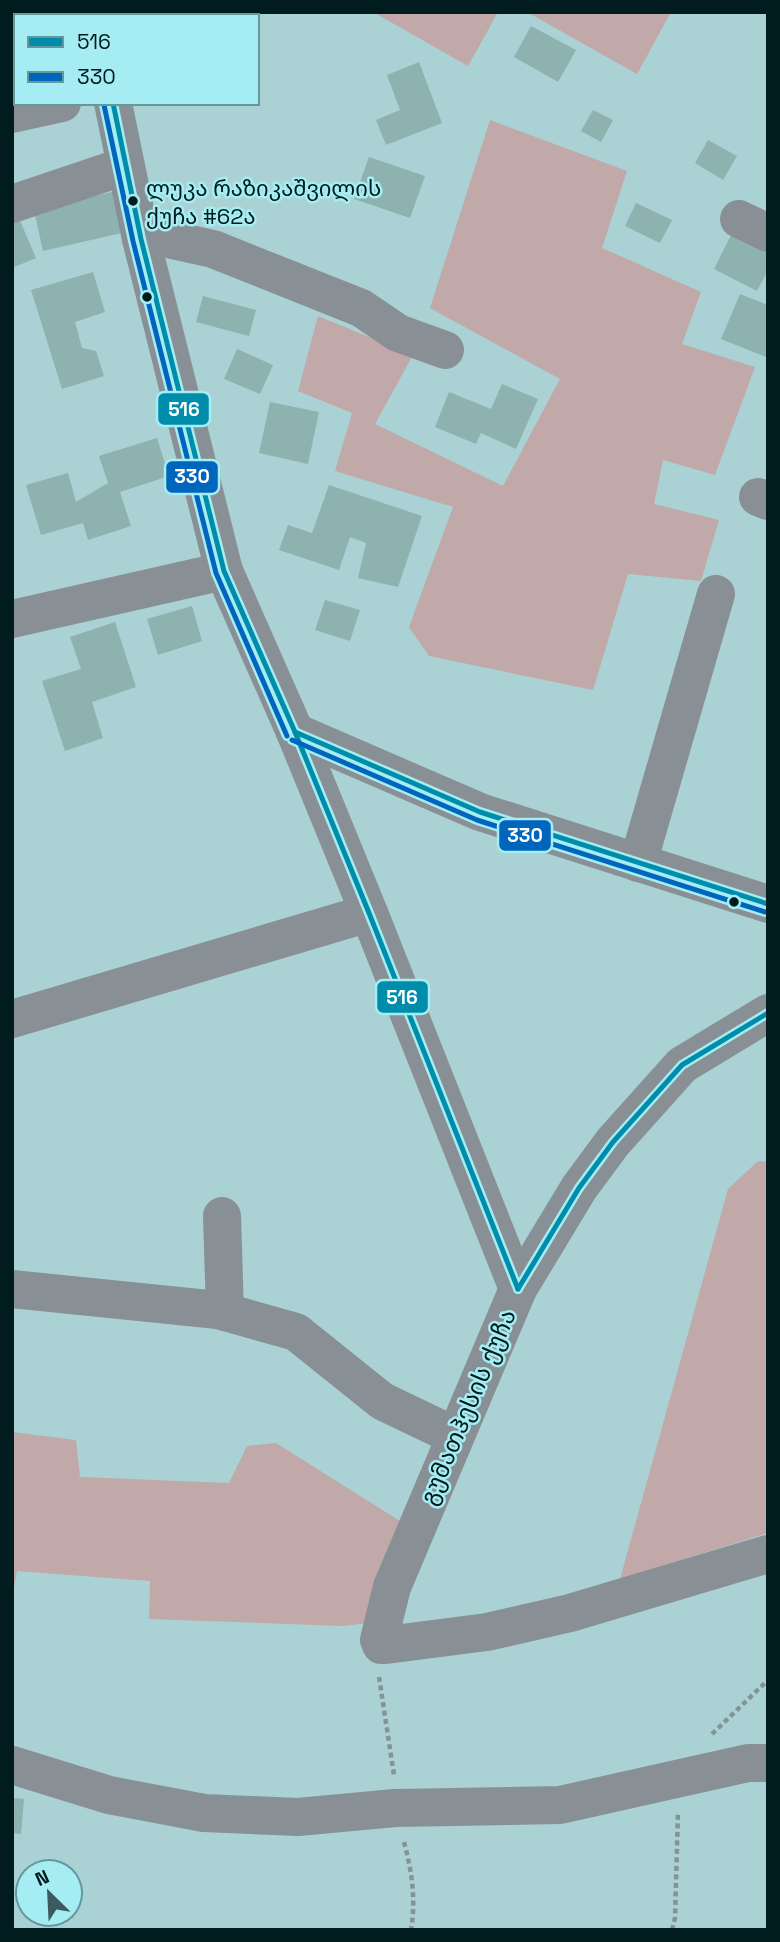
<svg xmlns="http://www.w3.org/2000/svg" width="780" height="1942" viewBox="0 0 780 1942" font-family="'Space Grotesk','Noto Sans Georgian',sans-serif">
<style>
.green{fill:#c1a8a9}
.building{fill:#8db2b0}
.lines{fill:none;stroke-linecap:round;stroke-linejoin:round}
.path{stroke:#859397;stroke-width:4.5;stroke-dasharray:5 3.5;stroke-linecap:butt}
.minor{stroke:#899095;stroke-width:38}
.bus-1-casing{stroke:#a5edf2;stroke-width:10}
.bus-2-casing{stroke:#a5edf2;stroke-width:10}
.bus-1{stroke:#008dab;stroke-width:5}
.bus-2{stroke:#0065bd;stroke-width:5}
.bus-dot{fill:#001c1e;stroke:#a5edf2;stroke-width:2.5}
.labels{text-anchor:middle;stroke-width:5;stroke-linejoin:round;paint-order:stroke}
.bus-label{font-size:22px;fill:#001c1e;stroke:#a5edf2;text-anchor:start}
.street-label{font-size:24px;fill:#001c1e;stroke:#a5edf2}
.line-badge{stroke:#a5edf2;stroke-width:2.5}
.badge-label{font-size:19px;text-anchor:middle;font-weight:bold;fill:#fff}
</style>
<rect width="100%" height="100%" fill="#aad1d4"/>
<g class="green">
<polygon points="373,12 498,12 468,66"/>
<polygon points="527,12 671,12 637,74"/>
<polygon points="490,120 627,171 602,248 701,292 682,344 755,367 715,475 663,460 654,504 719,520 701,581 628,574 593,690 429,656 409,627 453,507 335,471 352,413 298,391 318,316 413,355 375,424 503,486 560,379 430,308"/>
<polygon points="758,1161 768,1162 768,1533 620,1579 728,1189"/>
<polygon points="12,1432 76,1440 80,1477 229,1483 247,1446 276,1443 403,1523 369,1623 343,1626 149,1619 150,1581 17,1571 12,1599"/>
</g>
<g class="building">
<polygon points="36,12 84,12 85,16 37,16"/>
<polygon points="531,26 576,50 558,82 514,57"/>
<polygon points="419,62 442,123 386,145 376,120 400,110 387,75"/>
<polygon points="593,110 613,120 601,142 581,131"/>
<polygon points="708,140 737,156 723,180 695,163"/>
<polygon points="369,157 425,176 410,218 354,199"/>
<polygon points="116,191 126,232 43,251 34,210"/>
<polygon points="636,203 672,220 660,243 625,226"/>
<polygon points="18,216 36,258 12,268 12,219"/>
<polygon points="731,235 768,253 768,270 757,291 714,269"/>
<polygon points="93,272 105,312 75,322 82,348 96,351 104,376 62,389 31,290"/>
<polygon points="740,294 768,305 768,352 766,357 721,339"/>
<polygon points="203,296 256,310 249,336 196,322"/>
<polygon points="237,349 273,365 260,394 224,379"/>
<polygon points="502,384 538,399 516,449 481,433 476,444 435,427 449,392 491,409"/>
<polygon points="270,402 319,412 308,464 259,453"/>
<polygon points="157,438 169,476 120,492 131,526 88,540 83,523 41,535 26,485 68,473 76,502 108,483 99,456"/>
<polygon points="329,485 422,516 398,587 358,578 366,543 350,537 339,570 279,550 288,525 312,533"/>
<polygon points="325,600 360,610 350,641 315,630"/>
<polygon points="192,606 202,641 158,655 147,619"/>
<polygon points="115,622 136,687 92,702 103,738 65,751 42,681 81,669 70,637"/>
<polygon points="12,1798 24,1799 21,1834 12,1833"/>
</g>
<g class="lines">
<g class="path">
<polyline points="379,1677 394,1775"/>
<polyline points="712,1734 768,1680"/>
<path d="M404,1842C412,1872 416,1899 411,1930"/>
<polyline points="672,1930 675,1918 678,1812"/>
</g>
<g class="minor">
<polyline points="98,12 98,16"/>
<polyline points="113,103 141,239 224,571 295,732 369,913 518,1289"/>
<polyline points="12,114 62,103"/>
<polyline points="12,204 125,166"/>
<polyline points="739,219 768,233"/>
<polyline points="141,239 163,238 213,249 361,308 398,333 445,350"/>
<polyline points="758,497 768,501"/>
<polyline points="12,619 224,571"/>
<polyline points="295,732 480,812 768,904"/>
<polyline points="638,863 716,594"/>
<polyline points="768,1013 682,1065 613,1142 579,1188 518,1289 392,1587 379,1640 381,1645 386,1645 487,1632 570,1613 768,1554"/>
<polyline points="12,1019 369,913"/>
<polyline points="222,1216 225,1312"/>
<polyline points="12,1289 218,1310 296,1332 382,1401 455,1436"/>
<polyline points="12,1765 109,1795 204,1813 298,1817 395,1808 560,1805 748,1763 768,1763"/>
</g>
<defs>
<g id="bus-1">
<polyline points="113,103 141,239 224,571 295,732 369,913 518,1289"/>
<polyline points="295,732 480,812 768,904"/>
<polyline points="518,1289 579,1188 613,1142 682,1065 768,1013"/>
</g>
<g id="bus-2">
<polyline points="104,105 133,241 216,573 287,736"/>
<polyline points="292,740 477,820 765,912"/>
</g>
</defs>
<use href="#bus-1" class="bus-1-casing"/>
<use href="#bus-2" class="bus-2-casing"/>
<use href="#bus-1" class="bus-1"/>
<use href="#bus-2" class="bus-2"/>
</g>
<g class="bus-dot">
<circle cx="133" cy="201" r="6"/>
<circle cx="147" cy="297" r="6"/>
<circle cx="734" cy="902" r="6"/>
</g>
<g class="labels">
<g class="bus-label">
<text x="146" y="196">ლუკა რაზიკაშვილის<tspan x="146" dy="28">ქუჩა #62ა</tspan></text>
</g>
<g class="street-label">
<text transform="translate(468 1407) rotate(-67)" y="8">გუმათჰესის ქუჩა</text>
</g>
</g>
<g class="line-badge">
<rect x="157" y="392" width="53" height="34" rx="7" fill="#008dab"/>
<rect x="165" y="460" width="54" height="34" rx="7" fill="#0065bd"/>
<rect x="498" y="819" width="54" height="33" rx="7" fill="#0065bd"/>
<rect x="376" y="980" width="53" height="34" rx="7" fill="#008dab"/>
</g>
<g class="badge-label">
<text x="184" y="416">516</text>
<text x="192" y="483">330</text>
<text x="525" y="842">330</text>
<text x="402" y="1004">516</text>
</g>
<rect width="780" height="1942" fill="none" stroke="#001c1e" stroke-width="28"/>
<rect x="14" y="14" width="245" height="91" fill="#a5edf2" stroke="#63999d" stroke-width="2"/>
<rect x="28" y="37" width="35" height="10" fill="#008dab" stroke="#63999d" stroke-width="2"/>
<text x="77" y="49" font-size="21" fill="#001c1e">516</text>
<rect x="28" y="72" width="35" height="10" fill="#0065bd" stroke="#63999d" stroke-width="2"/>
<text x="77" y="84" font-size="21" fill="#001c1e">330</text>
<g transform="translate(49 1893) rotate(336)"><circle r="33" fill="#a5edf2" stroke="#63999d" stroke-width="2"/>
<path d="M0-5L12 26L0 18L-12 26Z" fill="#3b5b5e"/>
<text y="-10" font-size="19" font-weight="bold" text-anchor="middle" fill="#001c1e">N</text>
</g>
</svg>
